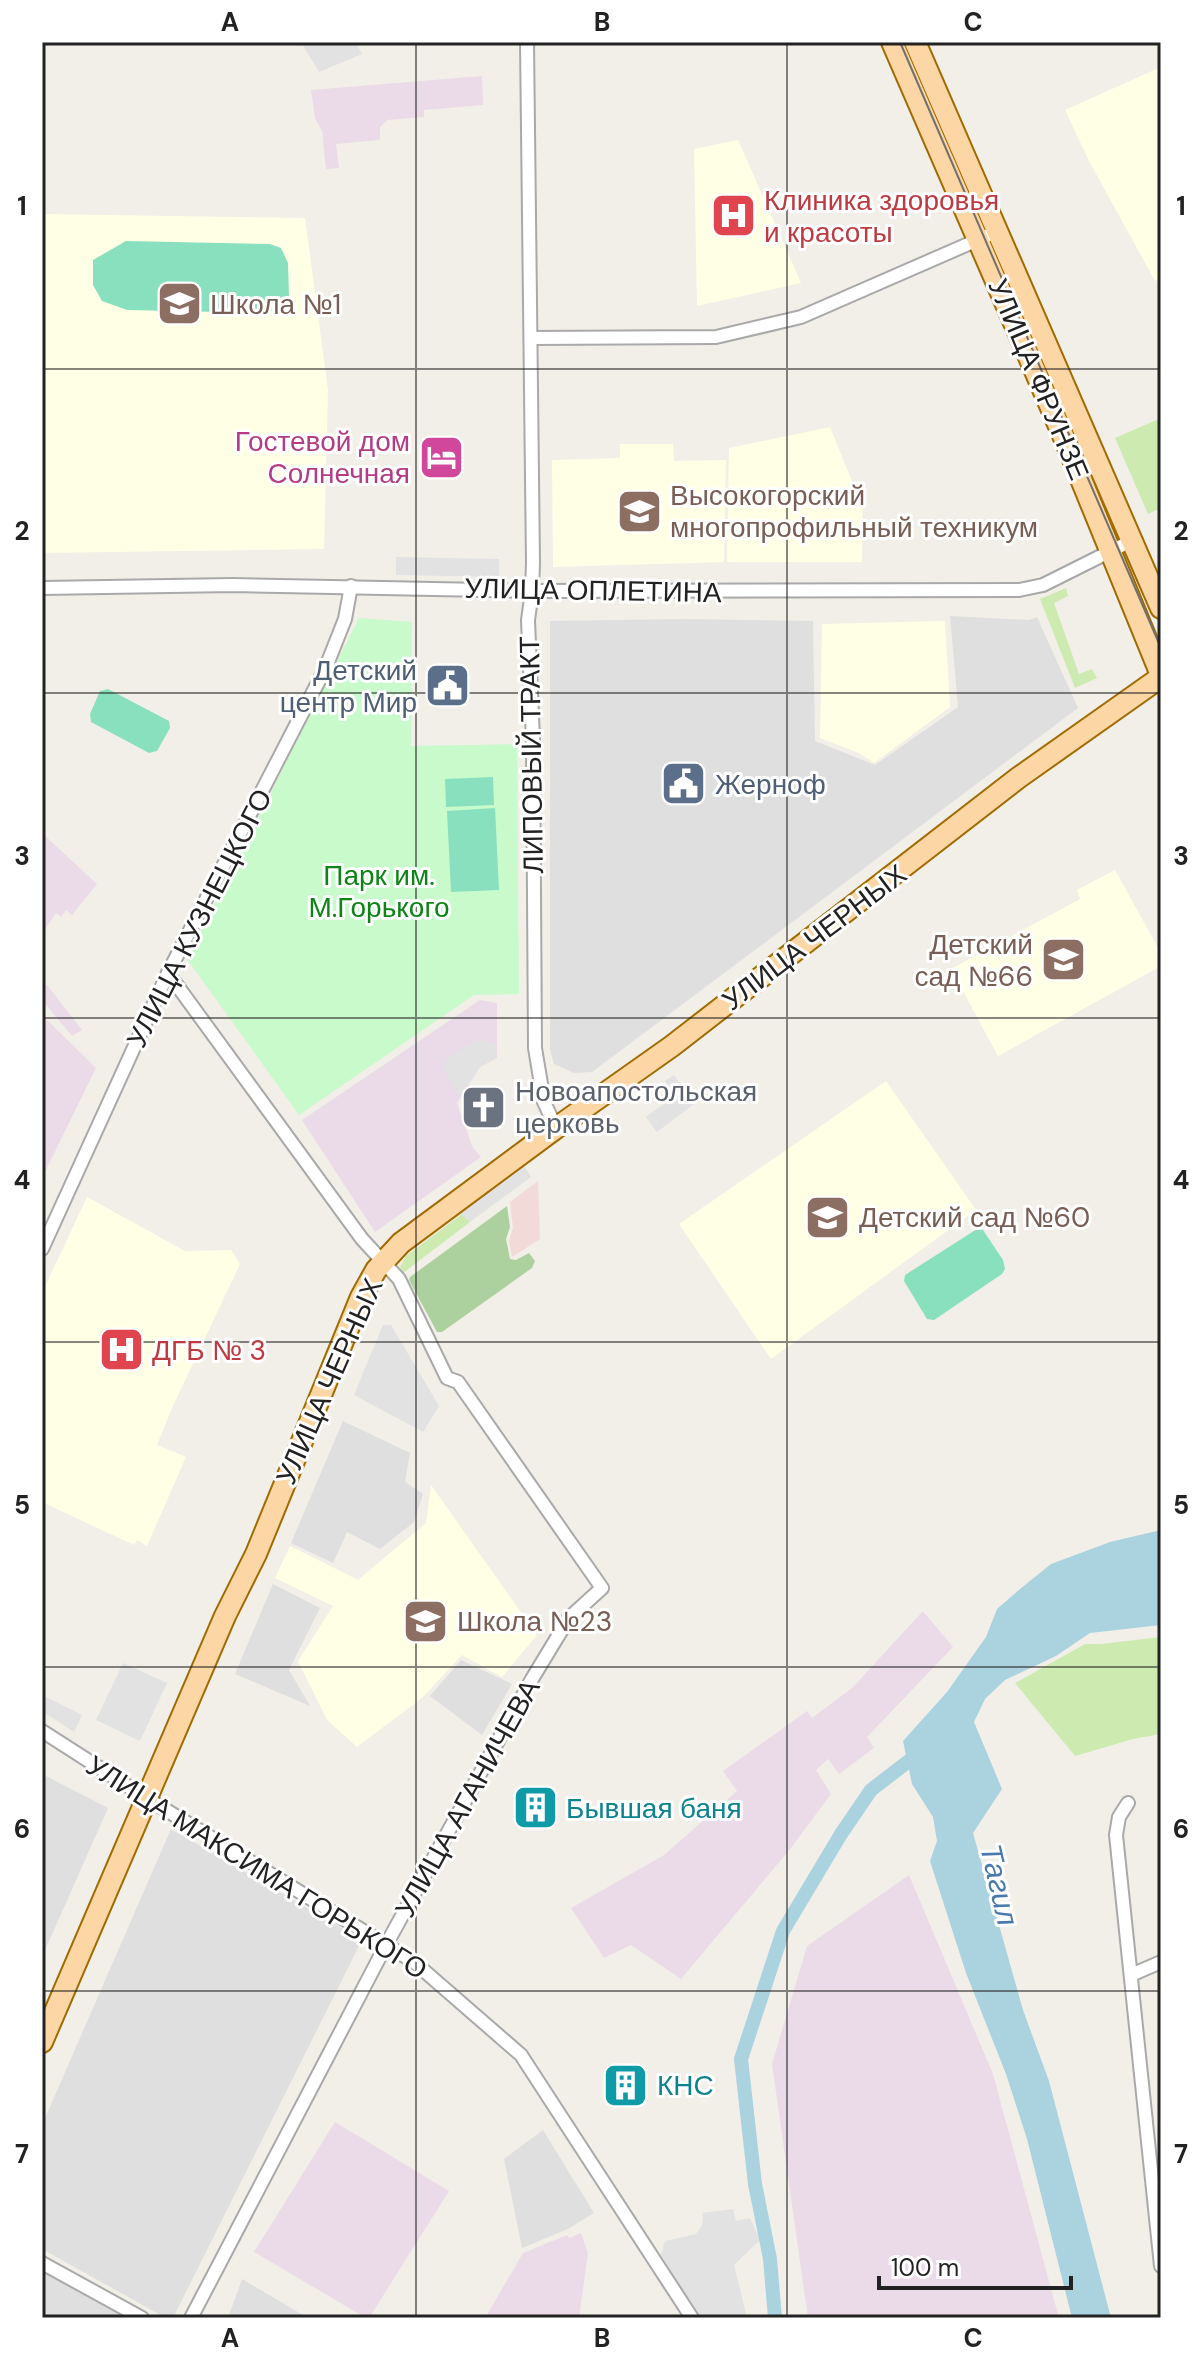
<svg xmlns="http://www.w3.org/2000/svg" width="1203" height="2360" viewBox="0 0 1203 2360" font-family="'DM Sans',sans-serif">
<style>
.residential{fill:#e0dfdf}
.commercial{fill:#f2dad9}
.industrial{fill:#ebdbe8}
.education{fill:#ffffe5}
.grass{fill:#cdebb0}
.forest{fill:#add19e}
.park{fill:#c8facc}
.pitch{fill:#88e0be}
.parking{fill:#e2e2e2}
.water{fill:#aad3df}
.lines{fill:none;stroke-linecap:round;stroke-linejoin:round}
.canal{stroke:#aad3df;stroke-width:14}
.minor-casing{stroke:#a9a9a9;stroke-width:16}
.primary-casing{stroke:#a06b00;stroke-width:24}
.minor{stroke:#fff;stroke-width:12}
.primary{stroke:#fcd6a4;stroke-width:20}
.tram{stroke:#707070;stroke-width:2}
.grid{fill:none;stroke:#222;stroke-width:2;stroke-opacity:0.55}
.labels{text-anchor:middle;stroke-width:6;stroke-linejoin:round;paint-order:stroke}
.health-label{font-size:28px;fill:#be3a42;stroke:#fff;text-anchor:start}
.education-label{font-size:28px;fill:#785e54;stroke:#fff;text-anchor:start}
.street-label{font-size:28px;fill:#222;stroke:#fff}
.hotel-label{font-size:28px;fill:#b23c85;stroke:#fff;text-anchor:end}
.service-label{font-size:28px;fill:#4e5e75;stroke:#fff;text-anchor:end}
.park-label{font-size:28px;fill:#0c8416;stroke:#fff}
.worship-label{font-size:28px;fill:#5b616d;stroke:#fff;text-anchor:start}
.culture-label{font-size:28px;fill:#0d838f;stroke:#fff;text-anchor:start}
.water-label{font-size:30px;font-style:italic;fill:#4a7aab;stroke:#fff}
.neatline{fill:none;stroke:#222;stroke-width:3}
.grid-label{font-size:26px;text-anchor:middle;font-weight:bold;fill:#222}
</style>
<rect width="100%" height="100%" fill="#f2efe9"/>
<g class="residential">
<polygon points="950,616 1029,620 1037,617 1078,708 592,1072 574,1073 554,1064 550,1049 550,621 683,619 813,621 815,741 875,765 958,707"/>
<polygon points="343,1421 410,1453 405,1482 423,1494 414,1522 380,1549 347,1532 333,1563 291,1543"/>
<polygon points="273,1584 320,1608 289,1670 310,1706 235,1674"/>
<polygon points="461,1660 512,1684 482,1735 430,1696"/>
<polygon points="42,1774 108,1808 42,1957"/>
<polygon points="171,1829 362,1940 173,2318 166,2318 42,2249 42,2125"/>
<polygon points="543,2130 594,2213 568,2229 522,2248 504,2159"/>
<polygon points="42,2267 132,2318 42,2318"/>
<polygon points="242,2279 308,2318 228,2318"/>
</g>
<polygon class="commercial" points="538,1181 540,1239 512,1257 509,1241 513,1228 510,1202"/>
<g class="industrial">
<polygon points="482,76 483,105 424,110 424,117 387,120 380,127 380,140 336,144 339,168 326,169 322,131 315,118 311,90"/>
<polygon points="44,835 97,884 72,915 66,910 61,917 56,913 42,934 42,839"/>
<polygon points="42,984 47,985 82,1030 72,1036 42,1000"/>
<polygon points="480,1000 497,1003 497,1058 480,1067 457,1103 472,1146 481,1157 375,1232 302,1120"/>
<polygon points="42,1015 96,1068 42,1178"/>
<polygon points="923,1611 953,1647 867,1737 874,1748 839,1774 828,1759 816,1770 831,1794 791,1848 681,1979 631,1945 604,1958 571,1908 664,1855 737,1791 723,1771 807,1711 812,1718 852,1688"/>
<polygon points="909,1875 993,2074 1059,2318 808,2318 772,2064 807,1946"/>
<polygon points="335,2122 449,2191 369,2318 366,2318 254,2252"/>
<polygon points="581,2233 588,2253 579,2318 485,2318 523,2253 567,2235 569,2238"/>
</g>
<g class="education">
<polygon points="1161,67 1161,278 1155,281 1089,161 1065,110"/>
<polygon points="738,140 801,283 697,306 694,149"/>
<polygon points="42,214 305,218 328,390 324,549 42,553"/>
<polygon points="830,427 856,491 863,491 862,562 727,562 729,448"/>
<polygon points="620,444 673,444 674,461 726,460 724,562 553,567 552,460 620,458"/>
<polygon points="945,621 950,707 874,763 859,753 820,738 822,624"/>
<polygon points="1115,870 1161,953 1161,966 998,1056 951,969 1080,899 1077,890"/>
<polygon points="886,1081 976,1210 771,1359 679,1224"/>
<polygon points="87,1197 185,1251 231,1250 240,1264 172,1408 157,1445 186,1457 147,1546 137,1540 134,1545 42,1502 42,1293"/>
<polygon points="431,1485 537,1635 502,1677 462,1655 422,1698 357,1747 327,1720 298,1661 333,1606 275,1578 290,1546 358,1580 426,1523"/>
</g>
<g class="grass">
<polygon points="1161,418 1161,508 1148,514 1115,438"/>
<polygon points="1066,588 1068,596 1054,603 1079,674 1092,669 1097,678 1075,688 1040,599"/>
<polygon points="462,1214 470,1222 403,1273 400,1267 406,1256"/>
<polygon points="1161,1637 1161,1734 1133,1739 1075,1756 1015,1683 1085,1644 1101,1644"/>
</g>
<polygon class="forest" points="507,1206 510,1227 506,1239 510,1259 516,1260 529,1253 535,1261 532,1268 442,1332 437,1332 409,1280 410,1277"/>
<polygon class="park" points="359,618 412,622 411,746 517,744 519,994 474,995 299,1115 187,959"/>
<g class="pitch">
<polygon points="126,241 270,244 281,248 288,263 289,298 280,309 265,313 127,310 102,301 93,285 93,260"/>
<polygon points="108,689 169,721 170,728 157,751 149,753 91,722 90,714 100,691"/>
<polygon points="493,777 494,805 446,807 445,779"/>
<polygon points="495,808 499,890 451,892 447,811"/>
<polygon points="977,1229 983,1230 1003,1260 1005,1269 1002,1274 934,1320 927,1319 904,1281 905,1275"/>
</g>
<g class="parking">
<polygon points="301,42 355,42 362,54 319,72"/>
<polygon points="396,557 499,559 499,577 396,575"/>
<polygon points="484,1040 495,1044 497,1057 480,1067 460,1095 458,1095 443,1068 446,1060 471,1042"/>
<polygon points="674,1075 694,1104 657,1132 646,1117 675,1096 665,1081"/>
<polygon points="524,1166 531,1177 470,1222 459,1212"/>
<polygon points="383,1325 391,1325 439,1406 423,1432 354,1395"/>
<polygon points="123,1663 167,1683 140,1741 96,1720"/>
<polygon points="42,1695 82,1715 74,1732 42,1711"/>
<polygon points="733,2209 736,2221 750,2218 760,2240 734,2265 746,2314 740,2318 699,2318 661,2255 665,2241 696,2234 702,2226 703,2213"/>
</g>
<polygon class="water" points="1161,1530 1161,1625 1090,1633 1056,1656 1005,1680 985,1699 974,1722 1002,1789 973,1833 1023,2010 1049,2081 1111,2318 1072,2318 1027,2139 1006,2074 966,1973 930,1861 937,1841 933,1817 912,1784 903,1741 947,1692 986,1637 997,1609 1020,1589 1051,1564 1110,1542"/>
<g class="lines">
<polyline class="canal" points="775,2318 770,2259 755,2184 741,2059 783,1931 841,1834 871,1790 923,1750"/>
<defs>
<g id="minor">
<polyline points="527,42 533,563 532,591 528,620 533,740 535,1048 544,1102 556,1128"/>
<polyline points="531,338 716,337 801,317 998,231"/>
<polyline points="42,588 233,585 532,591 1019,590 1043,585 1133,540"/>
<polyline points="168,973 362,1239 399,1279 447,1378 458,1382 602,1588 569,1618 532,1679 386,1945 191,2318"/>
<polyline points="42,1249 168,973 326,667 345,619 351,586"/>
<polyline points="42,1731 148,1799 414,1962 521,2055 692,2318"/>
<polyline points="1128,1803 1119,1817 1116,1835 1161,2266"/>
<polyline points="1131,1975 1161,1962"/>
<polyline points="42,2263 142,2318"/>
</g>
<g id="primary">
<polyline points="892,42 1065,440 1161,675"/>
<polyline points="915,42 1161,608"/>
<polyline points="42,2042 225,1616 256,1554 361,1297 376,1270 401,1243 556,1128 672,1046 1018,778 1161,677"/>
</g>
</defs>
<use href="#minor" class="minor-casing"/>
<use href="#primary" class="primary-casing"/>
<use href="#minor" class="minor"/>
<use href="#primary" class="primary"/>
<polyline class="tram" points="900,42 1161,648"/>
</g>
<path class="grid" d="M416,42V2318M787,42V2318M42,369H1161M42,693H1161M42,1018H1161M42,1342H1161M42,1667H1161M42,1991H1161"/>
<defs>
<symbol id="hospital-square" viewBox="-11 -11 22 22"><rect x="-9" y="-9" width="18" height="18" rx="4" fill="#e0444e" stroke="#fff"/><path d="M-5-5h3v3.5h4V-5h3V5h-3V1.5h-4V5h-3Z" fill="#fff"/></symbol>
<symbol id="school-square" viewBox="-11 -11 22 22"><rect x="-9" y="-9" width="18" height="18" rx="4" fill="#8d6e63" stroke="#fff"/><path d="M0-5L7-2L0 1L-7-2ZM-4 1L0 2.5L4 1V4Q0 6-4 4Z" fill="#fff"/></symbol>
<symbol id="hotel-square" viewBox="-11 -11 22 22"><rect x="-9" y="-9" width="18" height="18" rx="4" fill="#d1479c" stroke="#fff"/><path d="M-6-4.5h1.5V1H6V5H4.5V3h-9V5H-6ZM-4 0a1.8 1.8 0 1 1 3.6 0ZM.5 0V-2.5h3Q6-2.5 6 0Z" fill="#fff"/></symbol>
<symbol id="university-square" viewBox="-11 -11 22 22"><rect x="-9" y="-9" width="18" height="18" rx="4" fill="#8d6e63" stroke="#fff"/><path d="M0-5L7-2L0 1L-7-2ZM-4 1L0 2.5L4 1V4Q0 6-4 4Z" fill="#fff"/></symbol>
<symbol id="civic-square" viewBox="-11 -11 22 22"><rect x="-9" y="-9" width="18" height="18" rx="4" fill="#5c6f8a" stroke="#fff"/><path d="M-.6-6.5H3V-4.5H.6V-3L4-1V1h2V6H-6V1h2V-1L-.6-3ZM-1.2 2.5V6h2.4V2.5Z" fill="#fff"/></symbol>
<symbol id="church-square" viewBox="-11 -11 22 22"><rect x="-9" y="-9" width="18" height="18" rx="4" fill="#6b7280" stroke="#fff"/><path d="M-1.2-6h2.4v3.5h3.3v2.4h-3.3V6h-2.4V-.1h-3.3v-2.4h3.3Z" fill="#fff"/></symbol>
<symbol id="building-square" viewBox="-11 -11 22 22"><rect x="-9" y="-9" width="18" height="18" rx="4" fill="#0f9aa8" stroke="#fff"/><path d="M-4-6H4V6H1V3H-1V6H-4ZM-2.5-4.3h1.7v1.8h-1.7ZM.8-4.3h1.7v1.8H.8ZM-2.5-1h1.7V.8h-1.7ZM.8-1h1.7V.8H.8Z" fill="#fff"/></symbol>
</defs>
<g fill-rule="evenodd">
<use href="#hospital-square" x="708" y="190" width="51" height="51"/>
<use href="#school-square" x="154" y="278" width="51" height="51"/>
<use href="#hotel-square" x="416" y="432" width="51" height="51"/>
<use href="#university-square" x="614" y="486" width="51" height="51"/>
<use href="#civic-square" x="422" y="660" width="51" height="51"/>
<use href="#civic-square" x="658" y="758" width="51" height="51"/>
<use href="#school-square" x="1038" y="934" width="51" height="51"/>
<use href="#church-square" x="458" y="1082" width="51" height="51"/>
<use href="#school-square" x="802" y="1192" width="51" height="51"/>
<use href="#hospital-square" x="96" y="1324" width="51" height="51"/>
<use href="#school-square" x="400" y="1596" width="51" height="51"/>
<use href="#building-square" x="510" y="1782" width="51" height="51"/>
<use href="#building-square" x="600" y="2060" width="51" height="51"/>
</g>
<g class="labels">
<g class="health-label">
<text x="764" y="210">Клиника здоровья<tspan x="764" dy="32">и красоты</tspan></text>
<text x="152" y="1360">ДГБ № 3</text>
</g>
<g class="education-label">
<text x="210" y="314">Школа №1</text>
<text x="670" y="505">Высокогорский<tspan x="670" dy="32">многопрофильный техникум</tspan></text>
<text x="1033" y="954" text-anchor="end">Детский<tspan x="1033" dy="32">сад №66</tspan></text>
<text x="859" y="1227">Детский сад №60</text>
<text x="457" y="1631">Школа №23</text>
</g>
<g class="street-label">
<text transform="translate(1039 379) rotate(67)" y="10">УЛИЦА ФРУНЗЕ</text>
<text transform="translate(593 590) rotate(1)" y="10">УЛИЦА ОПЛЕТИНА</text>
<text transform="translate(531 755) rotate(-91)" y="10">ЛИПОВЫЙ ТРАКТ</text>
<text transform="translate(199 918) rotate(-63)" y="10">УЛИЦА КУЗНЕЦКОГО</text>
<text transform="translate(814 937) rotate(-37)" y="10">УЛИЦА ЧЕРНЫХ</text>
<text transform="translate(329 1381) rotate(-66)" y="10">УЛИЦА ЧЕРНЫХ</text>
<text transform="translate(467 1798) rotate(-61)" y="10">УЛИЦА АГАНИЧЕВА</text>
<text transform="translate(257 1867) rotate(32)" y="10">УЛИЦА МАКСИМА ГОРЬКОГО</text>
</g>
<g class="hotel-label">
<text x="410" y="451">Гостевой дом<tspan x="410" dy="32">Солнечная</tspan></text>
</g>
<g class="service-label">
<text x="417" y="680">Детский<tspan x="417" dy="32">центр Мир</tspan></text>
<text x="715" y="794" text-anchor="start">Жерноф</text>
</g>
<g class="park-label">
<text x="379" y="885">Парк им.<tspan x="379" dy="32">М.Горького</tspan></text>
</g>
<g class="worship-label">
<text x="515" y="1101">Новоапостольская<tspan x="515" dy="32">церковь</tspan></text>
</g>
<g class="culture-label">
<text x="566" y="1818">Бывшая баня</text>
<text x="657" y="2095">КНС</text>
</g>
<g class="water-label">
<text transform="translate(999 1885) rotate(77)" y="10">Тагил</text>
</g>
</g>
<rect width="1203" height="2360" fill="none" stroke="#ffffff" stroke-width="88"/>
<path d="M879 2276v12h192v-12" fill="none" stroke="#222222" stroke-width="4"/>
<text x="891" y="2276" font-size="24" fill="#222222" stroke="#ffffff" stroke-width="6" paint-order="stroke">100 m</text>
<rect x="44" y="44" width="1115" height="2272" class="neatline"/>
<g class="grid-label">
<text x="230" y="31">A</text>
<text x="602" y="31">B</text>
<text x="973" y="31">C</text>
<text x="22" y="215">1</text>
<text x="1181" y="215">1</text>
<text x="22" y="540">2</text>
<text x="1181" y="540">2</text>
<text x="22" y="865">3</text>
<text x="1181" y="865">3</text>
<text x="22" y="1189">4</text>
<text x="1181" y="1189">4</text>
<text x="22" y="1514">5</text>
<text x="1181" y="1514">5</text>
<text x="22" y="1838">6</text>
<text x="1181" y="1838">6</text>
<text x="22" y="2163">7</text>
<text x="1181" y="2163">7</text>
<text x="230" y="2347">A</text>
<text x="602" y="2347">B</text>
<text x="973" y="2347">C</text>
</g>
</svg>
